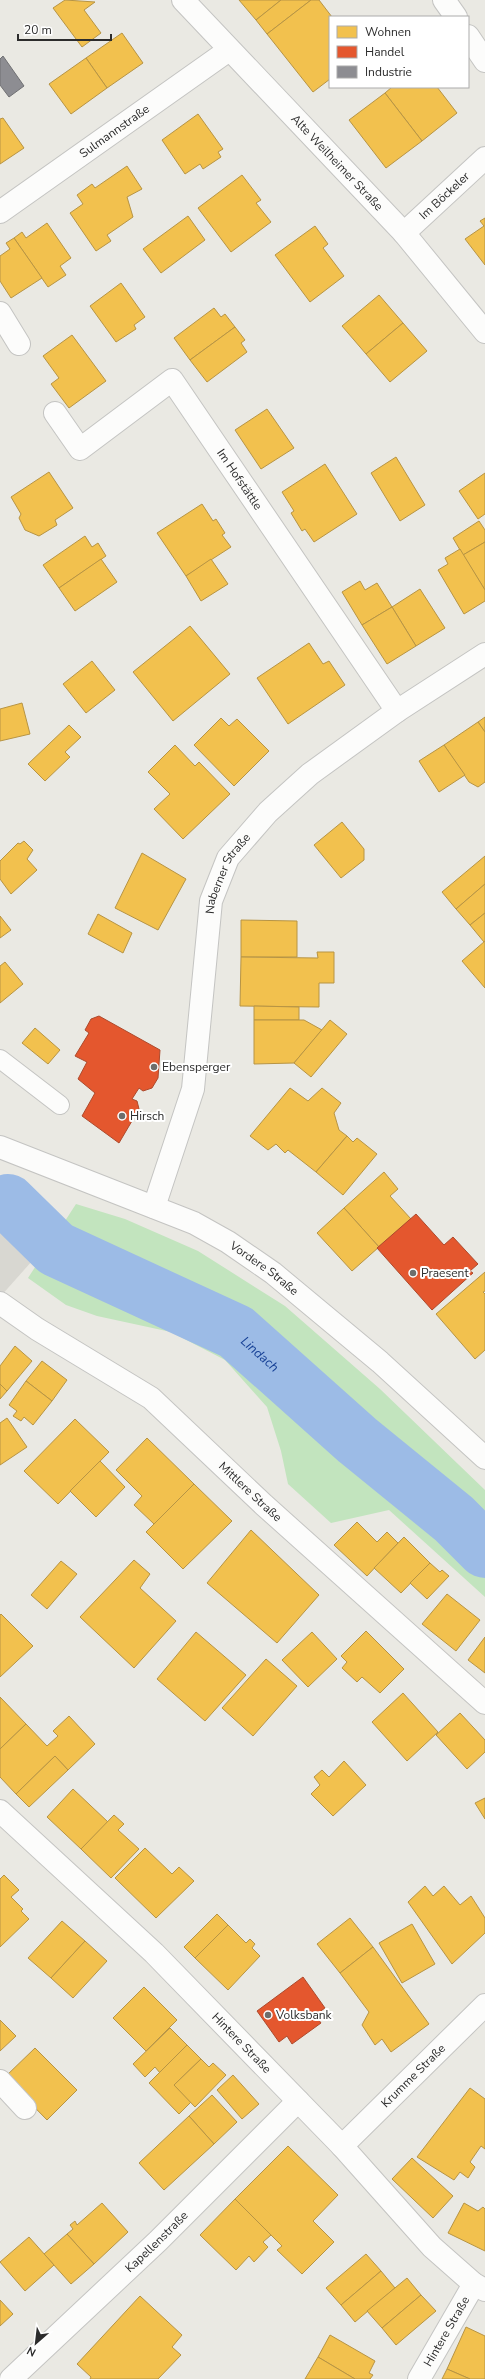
<svg xmlns="http://www.w3.org/2000/svg" width="485" height="2379" viewBox="0 0 485 2379" font-family="'Nunito Sans',sans-serif">
<style>
.green{fill:#c2e4be}
.plaza{fill:#d8d7d1}
.homes{fill:#f2c14e;stroke:#b79444}
.shops{fill:#e4572e;stroke:#ad4a2d}
.industry{fill:#8d8d92;stroke:#707073}
.lines{fill:none;stroke-linecap:round;stroke-linejoin:round}
.river{stroke:#9cbbe6;stroke-width:56}
.service-casing{stroke:#c4c4c2;stroke-width:20}
.minor-casing{stroke:#c4c4c2;stroke-width:24}
.secondary-casing{stroke:#c4c4c2;stroke-width:24}
.service{stroke:#fcfcfb;stroke-width:18}
.minor{stroke:#fcfcfb;stroke-width:22}
.secondary{stroke:#fcfcfb;stroke-width:22}
.poi-dot{fill:#6e6e6c;stroke:#fff;stroke-width:1.5}
.labels{text-anchor:middle;stroke-width:4;stroke-linejoin:round;paint-order:stroke}
.street-label{font-size:12px;fill:#2c2c2c;stroke:#fff}
.poi-label{font-size:12px;fill:#2c2c2c;stroke:#fff;text-anchor:start}
.water-label{font-size:13px;font-style:italic;fill:#174196;stroke:#fff}
</style>
<rect width="100%" height="100%" fill="#eae9e3"/>
<polygon class="green" points="76,1204 125,1219 198,1251 285,1306 380,1389 485,1490 485,1597 389,1510 331,1523 288,1484 281,1451 267,1407 225,1360 171,1332 97,1316 66,1305 28,1278"/>
<polygon class="plaza" points="0,1232 32,1261 0,1297"/>
<g class="homes">
<polygon points="65,0 95,2 84,10 101,33 82,47 53,8"/>
<polygon points="239,0 281,0 256,20"/>
<polygon points="281,0 311,0 267,34 256,20"/>
<polygon points="311,0 319,0 332,17 330,17 330,79 313,92 267,34"/>
<polygon points="122,33 143,63 107,88 86,58"/>
<polygon points="86,58 107,88 71,114 49,84"/>
<polygon points="392,87 437,87 457,113 422,141 385,93"/>
<polygon points="385,93 422,141 386,168 349,120"/>
<polygon points="198,114 223,149 218,152 221,157 203,169 200,164 185,174 162,140"/>
<polygon points="3,118 24,148 0,164 0,119"/>
<polygon points="127,166 142,189 127,197 133,217 107,235 111,241 96,251 70,213 83,204 77,195 92,184 95,188"/>
<polygon points="242,175 261,200 256,203 271,222 231,252 198,208"/>
<polygon points="188,216 205,240 161,273 143,249"/>
<polygon points="485,218 485,265 465,239 484,226 480,221"/>
<polygon points="47,223 71,258 60,266 66,275 48,287 14,238 22,232 26,238"/>
<polygon points="315,226 328,244 323,248 344,276 310,302 275,255"/>
<polygon points="14,238 42,278 11,298 0,281 0,256 10,249 6,243"/>
<polygon points="121,283 145,317 134,325 136,329 116,342 90,306"/>
<polygon points="379,295 403,323 366,354 342,326"/>
<polygon points="214,308 221,317 225,314 235,327 190,360 174,338"/>
<polygon points="403,323 427,351 390,382 366,354"/>
<polygon points="235,327 245,340 241,343 247,352 207,382 190,360"/>
<polygon points="72,335 106,381 69,408 51,384 59,378 43,356"/>
<polygon points="267,409 294,448 261,469 235,430"/>
<polygon points="396,457 425,505 400,521 371,473"/>
<polygon points="325,464 357,514 314,542 305,529 302,531 291,513 294,511 282,492"/>
<polygon points="49,472 73,508 55,520 57,525 39,536 25,530 19,518 21,514 11,497"/>
<polygon points="485,473 485,514 478,519 459,491"/>
<polygon points="202,504 213,521 216,519 225,533 222,535 231,547 186,576 157,533"/>
<polygon points="479,521 485,530 485,542 463,555 453,538"/>
<polygon points="85,536 92,547 98,543 106,556 59,588 43,565"/>
<polygon points="485,542 485,590 463,555"/>
<polygon points="460,549 485,590 485,601 464,614 438,570 448,564 445,558"/>
<polygon points="101,559 117,582 75,611 59,588"/>
<polygon points="211,559 228,584 201,601 186,576"/>
<polygon points="360,581 365,590 377,583 392,607 362,625 342,592"/>
<polygon points="420,589 445,628 416,646 392,607"/>
<polygon points="392,607 416,646 387,664 362,625"/>
<polygon points="190,626 230,674 173,721 133,672"/>
<polygon points="309,643 323,664 329,661 345,685 288,724 257,678"/>
<polygon points="92,661 115,690 86,713 63,684"/>
<polygon points="22,703 30,734 0,741 0,709"/>
<polygon points="485,717 485,732 478,722"/>
<polygon points="221,718 229,726 237,719 269,751 234,786 194,745"/>
<polygon points="478,722 485,732 485,782 478,787 469,782 444,745"/>
<polygon points="69,725 81,737 65,752 70,757 45,781 28,764"/>
<polygon points="175,745 195,766 199,762 230,794 183,839 154,809 170,794 148,772"/>
<polygon points="444,745 465,775 439,792 419,761"/>
<polygon points="342,822 364,849 364,860 341,878 314,845"/>
<polygon points="24,841 33,850 27,859 37,870 11,894 0,879 0,861 18,843 20,844"/>
<polygon points="142,853 186,879 158,930 115,908"/>
<polygon points="485,856 485,884 456,909 442,892"/>
<polygon points="485,884 485,913 470,925 456,909"/>
<polygon points="485,913 485,941 484,942 470,925"/>
<polygon points="98,914 132,933 123,953 88,934"/>
<polygon points="0,916 11,930 0,938"/>
<polygon points="241,920 297,921 297,957 241,957"/>
<polygon points="485,941 485,988 462,961"/>
<polygon points="317,952 334,952 334,983 319,983 319,1007 240,1006 241,957 318,958"/>
<polygon points="5,962 23,984 0,1003 0,966"/>
<polygon points="254,1006 299,1007 299,1020 254,1020"/>
<polygon points="254,1020 304,1020 322,1030 294,1063 254,1064"/>
<polygon points="330,1020 347,1034 311,1077 294,1063"/>
<polygon points="35,1028 60,1050 48,1064 22,1043"/>
<polygon points="290,1088 308,1101 322,1088 341,1103 334,1113 339,1130 347,1136 316,1172 288,1150 285,1153 276,1144 268,1150 250,1136"/>
<polygon points="347,1136 353,1142 357,1138 377,1154 343,1195 316,1172"/>
<polygon points="384,1172 398,1189 390,1196 411,1219 379,1247 344,1208"/>
<polygon points="344,1208 379,1247 352,1271 317,1233"/>
<polygon points="485,1272 485,1291 483,1292 485,1294 485,1350 475,1359 436,1314"/>
<polygon points="15,1346 32,1361 7,1391 0,1384 0,1366"/>
<polygon points="42,1361 67,1380 52,1401 26,1381"/>
<polygon points="26,1381 52,1401 33,1425 24,1417 21,1421 13,1416 17,1411 9,1405"/>
<polygon points="0,1384 7,1391 0,1399"/>
<polygon points="7,1418 27,1447 0,1465 0,1423"/>
<polygon points="75,1419 109,1452 58,1504 24,1471"/>
<polygon points="147,1438 194,1484 154,1524 134,1505 142,1496 116,1470"/>
<polygon points="100,1461 125,1487 96,1517 70,1491"/>
<polygon points="194,1484 232,1521 183,1569 146,1532"/>
<polygon points="357,1522 377,1542 387,1532 398,1543 367,1576 334,1545"/>
<polygon points="251,1530 319,1595 277,1643 207,1583"/>
<polygon points="404,1537 430,1563 401,1593 374,1568"/>
<polygon points="134,1560 150,1574 140,1588 176,1621 134,1668 80,1617"/>
<polygon points="61,1561 77,1574 47,1609 31,1595"/>
<polygon points="430,1563 440,1572 442,1570 449,1576 427,1599 410,1583"/>
<polygon points="447,1594 480,1620 456,1651 422,1624"/>
<polygon points="1,1614 33,1646 0,1677 0,1615"/>
<polygon points="366,1631 404,1669 380,1693 362,1677 357,1682 342,1668 347,1662 341,1656"/>
<polygon points="196,1632 246,1675 205,1721 157,1679"/>
<polygon points="312,1632 337,1659 308,1687 282,1660"/>
<polygon points="485,1637 485,1673 468,1660"/>
<polygon points="266,1659 297,1686 253,1736 222,1708"/>
<polygon points="403,1693 438,1732 407,1761 372,1722"/>
<polygon points="0,1697 26,1724 0,1749"/>
<polygon points="460,1713 485,1740 485,1752 467,1769 436,1735"/>
<polygon points="69,1716 95,1744 68,1770 55,1756 16,1794 0,1777 0,1749 26,1724 47,1746 58,1736 53,1731"/>
<polygon points="55,1756 68,1770 29,1807 16,1794"/>
<polygon points="344,1761 366,1785 333,1816 311,1794 320,1785 314,1777 322,1770 329,1777"/>
<polygon points="73,1789 108,1822 81,1849 47,1817"/>
<polygon points="485,1798 485,1819 475,1803"/>
<polygon points="114,1815 124,1824 118,1830 139,1849 111,1878 81,1849"/>
<polygon points="145,1848 172,1874 179,1867 194,1881 156,1918 115,1878"/>
<polygon points="4,1875 19,1890 11,1897 23,1909 21,1911 29,1919 0,1947 0,1879"/>
<polygon points="425,1886 433,1896 444,1886 460,1905 471,1896 485,1918 485,1933 452,1964 408,1902"/>
<polygon points="217,1914 228,1925 195,1958 184,1947"/>
<polygon points="350,1918 373,1947 340,1973 317,1944"/>
<polygon points="62,1921 85,1941 51,1978 28,1958"/>
<polygon points="412,1924 435,1964 402,1983 379,1943"/>
<polygon points="228,1925 246,1943 250,1939 255,1944 252,1948 260,1956 228,1990 195,1958"/>
<polygon points="85,1941 107,1961 73,1998 51,1978"/>
<polygon points="373,1947 429,2024 391,2052 382,2039 375,2045 362,2025 369,2012 340,1973"/>
<polygon points="144,1987 177,2020 146,2051 113,2018"/>
<polygon points="0,2020 16,2036 0,2051"/>
<polygon points="170,2028 187,2045 160,2073 155,2067 145,2077 133,2064"/>
<polygon points="187,2045 201,2059 174,2085 191,2102 179,2114 149,2083"/>
<polygon points="35,2048 77,2090 47,2120 5,2077"/>
<polygon points="201,2059 209,2067 213,2063 226,2075 195,2107 174,2085"/>
<polygon points="233,2075 259,2104 242,2119 217,2090"/>
<polygon points="470,2088 485,2099 485,2149 481,2146 470,2162 475,2167 468,2178 460,2172 454,2180 417,2157"/>
<polygon points="212,2095 237,2122 214,2144 189,2116"/>
<polygon points="189,2116 214,2144 164,2190 139,2163"/>
<polygon points="288,2146 338,2195 313,2221 334,2242 302,2274 277,2250 282,2246 235,2199"/>
<polygon points="412,2158 453,2196 433,2218 392,2179"/>
<polygon points="235,2199 271,2235 263,2242 268,2247 254,2262 249,2256 236,2270 200,2235"/>
<polygon points="102,2203 128,2232 94,2264 67,2234 73,2229 70,2225 75,2221 77,2225"/>
<polygon points="464,2203 478,2211 483,2207 485,2209 485,2251 448,2233"/>
<polygon points="67,2234 94,2264 71,2284 44,2254"/>
<polygon points="29,2237 54,2265 25,2291 0,2262"/>
<polygon points="366,2254 381,2271 341,2305 326,2288"/>
<polygon points="381,2271 395,2288 355,2322 341,2305"/>
<polygon points="407,2278 421,2295 382,2328 367,2311"/>
<polygon points="421,2295 436,2311 396,2345 382,2328"/>
<polygon points="140,2296 182,2335 172,2347 181,2355 158,2379 90,2379 91,2377 77,2364"/>
<polygon points="0,2300 13,2314 0,2326"/>
<polygon points="466,2327 485,2336 485,2379 470,2379 447,2369"/>
<polygon points="330,2335 375,2361 369,2373 373,2375 370,2379 355,2379 318,2357"/>
<polygon points="318,2357 355,2379 305,2379"/>
<polygon points="447,2369 470,2379 442,2379"/>
</g>
<g class="shops">
<polygon points="99,1016 160,1050 158,1078 152,1088 143,1091 139,1088 132,1099 137,1101 139,1109 119,1143 82,1116 95,1093 78,1079 87,1062 75,1056 89,1033 85,1030 91,1019"/>
<polygon points="416,1214 444,1245 453,1237 478,1264 470,1271 473,1273 432,1310 377,1248"/>
<polygon points="303,1977 325,2008 315,2015 321,2023 292,2044 287,2036 279,2042 257,2011"/>
</g>
<polygon class="industry" points="3,56 24,86 9,97 0,85 0,59"/>
<g class="lines">
<path class="river" id="s1" d="M8,1202L56,1249L236,1332L357,1440L454,1519L485,1550"/>
<defs>
<polyline id="service" points="0,1059 60,1105"/>
<g id="minor">
<path id="s2" d="M183,0L404,233L485,332"/>
<polyline points="444,0 456,17"/>
<polyline points="468,36 485,61"/>
<path id="s3" d="M0,212L229,50"/>
<path id="s4" d="M404,233L485,158"/>
<polyline points="0,313 19,344"/>
<path id="s5" d="M55,413L80,449L172,380L397,711"/>
<path id="s6" d="M154,1207L193,1089L211,901L228,858L268,812L310,774L397,711L485,654"/>
<path id="s7" d="M0,1303L37,1329L151,1398L264,1505L485,1703"/>
<path id="s8" d="M0,1811L154,1953L342,2146L432,2247L474,2284L485,2290"/>
<polyline points="0,2081 25,2108"/>
<path id="s9" d="M342,2146L485,2005"/>
<path id="s10" d="M11,2379L158,2241L298,2101"/>
<path id="s11" d="M419,2379L474,2284"/>
</g>
<g id="secondary">
<path id="s12" d="M0,1147L194,1223L228,1242L273,1273L380,1362L485,1458"/>
</g>
</defs>
<use href="#service" class="service-casing"/>
<use href="#minor" class="minor-casing"/>
<use href="#secondary" class="secondary-casing"/>
<use href="#service" class="service"/>
<use href="#minor" class="minor"/>
<use href="#secondary" class="secondary"/>
</g>
<g class="poi-dot">
<circle cx="154" cy="1067" r="4"/>
<circle cx="122" cy="1116" r="4"/>
<circle cx="413" cy="1273" r="4"/>
<circle cx="268" cy="2015" r="4"/>
</g>
<g class="labels">
<g class="street-label">
<text dy="4" stroke="none"><textPath href="#s3" startOffset="140">Sulmannstraße</textPath></text>
<text dy="4" stroke="none"><textPath href="#s2" startOffset="224">Alte Weilheimer Straße</textPath></text>
<text dy="4" stroke="none"><textPath href="#s4" startOffset="55">Im Böckeler</textPath></text>
<text dy="4" stroke="none"><textPath href="#s5" startOffset="279">Im Hofstättle</textPath></text>
<text dy="4" stroke="none"><textPath href="#s6" startOffset="345">Naberner Straße</textPath></text>
<text dy="4" stroke="none"><textPath href="#s12" startOffset="292">Vordere Straße</textPath></text>
<text dy="4" stroke="none"><textPath href="#s7" startOffset="315">Mittlere Straße</textPath></text>
<text dy="4" stroke="none"><textPath href="#s8" startOffset="335">Hintere Straße</textPath></text>
<text dy="4" stroke="none"><textPath href="#s9" startOffset="100">Krumme Straße</textPath></text>
<text dy="4" stroke="none"><textPath href="#s10" startOffset="200">Kapellenstraße</textPath></text>
<text dy="4" stroke="none"><textPath href="#s11" startOffset="55">Hintere Straße</textPath></text>
</g>
<g class="poi-label">
<text x="162" y="1071">Ebensperger</text>
<text x="130" y="1120">Hirsch</text>
<text x="421" y="1277">Praesent</text>
<text x="276" y="2019">Volksbank</text>
</g>
<g class="water-label">
<text dy="5" stroke="none"><textPath href="#s1" startOffset="298">Lindach</textPath></text>
</g>
</g>
<rect x="329" y="16" width="140" height="72" fill="#ffffff" stroke="#ababab"/>
<rect x="337" y="26" width="20" height="12" fill="#f2c14e" stroke="#ababab"/>
<text x="365" y="36" font-size="12" fill="#2c2c2c">Wohnen</text>
<rect x="337" y="46" width="20" height="12" fill="#e4572e" stroke="#ababab"/>
<text x="365" y="56" font-size="12" fill="#2c2c2c">Handel</text>
<rect x="337" y="66" width="20" height="12" fill="#8d8d92" stroke="#ababab"/>
<text x="365" y="76" font-size="12" fill="#2c2c2c">Industrie</text>
<g transform="translate(36 2343) rotate(208)" stroke="#ffffff" stroke-width="3" paint-order="stroke">
<path d="M0-3L7 15L0 10L-7 15Z" fill="#2c2c2c"/>
<text y="-6" font-size="11" font-weight="bold" text-anchor="middle" fill="#2c2c2c">N</text>
</g>
<path d="M18 34v6h93v-6" fill="none" stroke="#2c2c2c" stroke-width="2"/>
<text x="24" y="34" font-size="12" fill="#2c2c2c" stroke="#ffffff" stroke-width="3" paint-order="stroke">20 m</text>
</svg>
